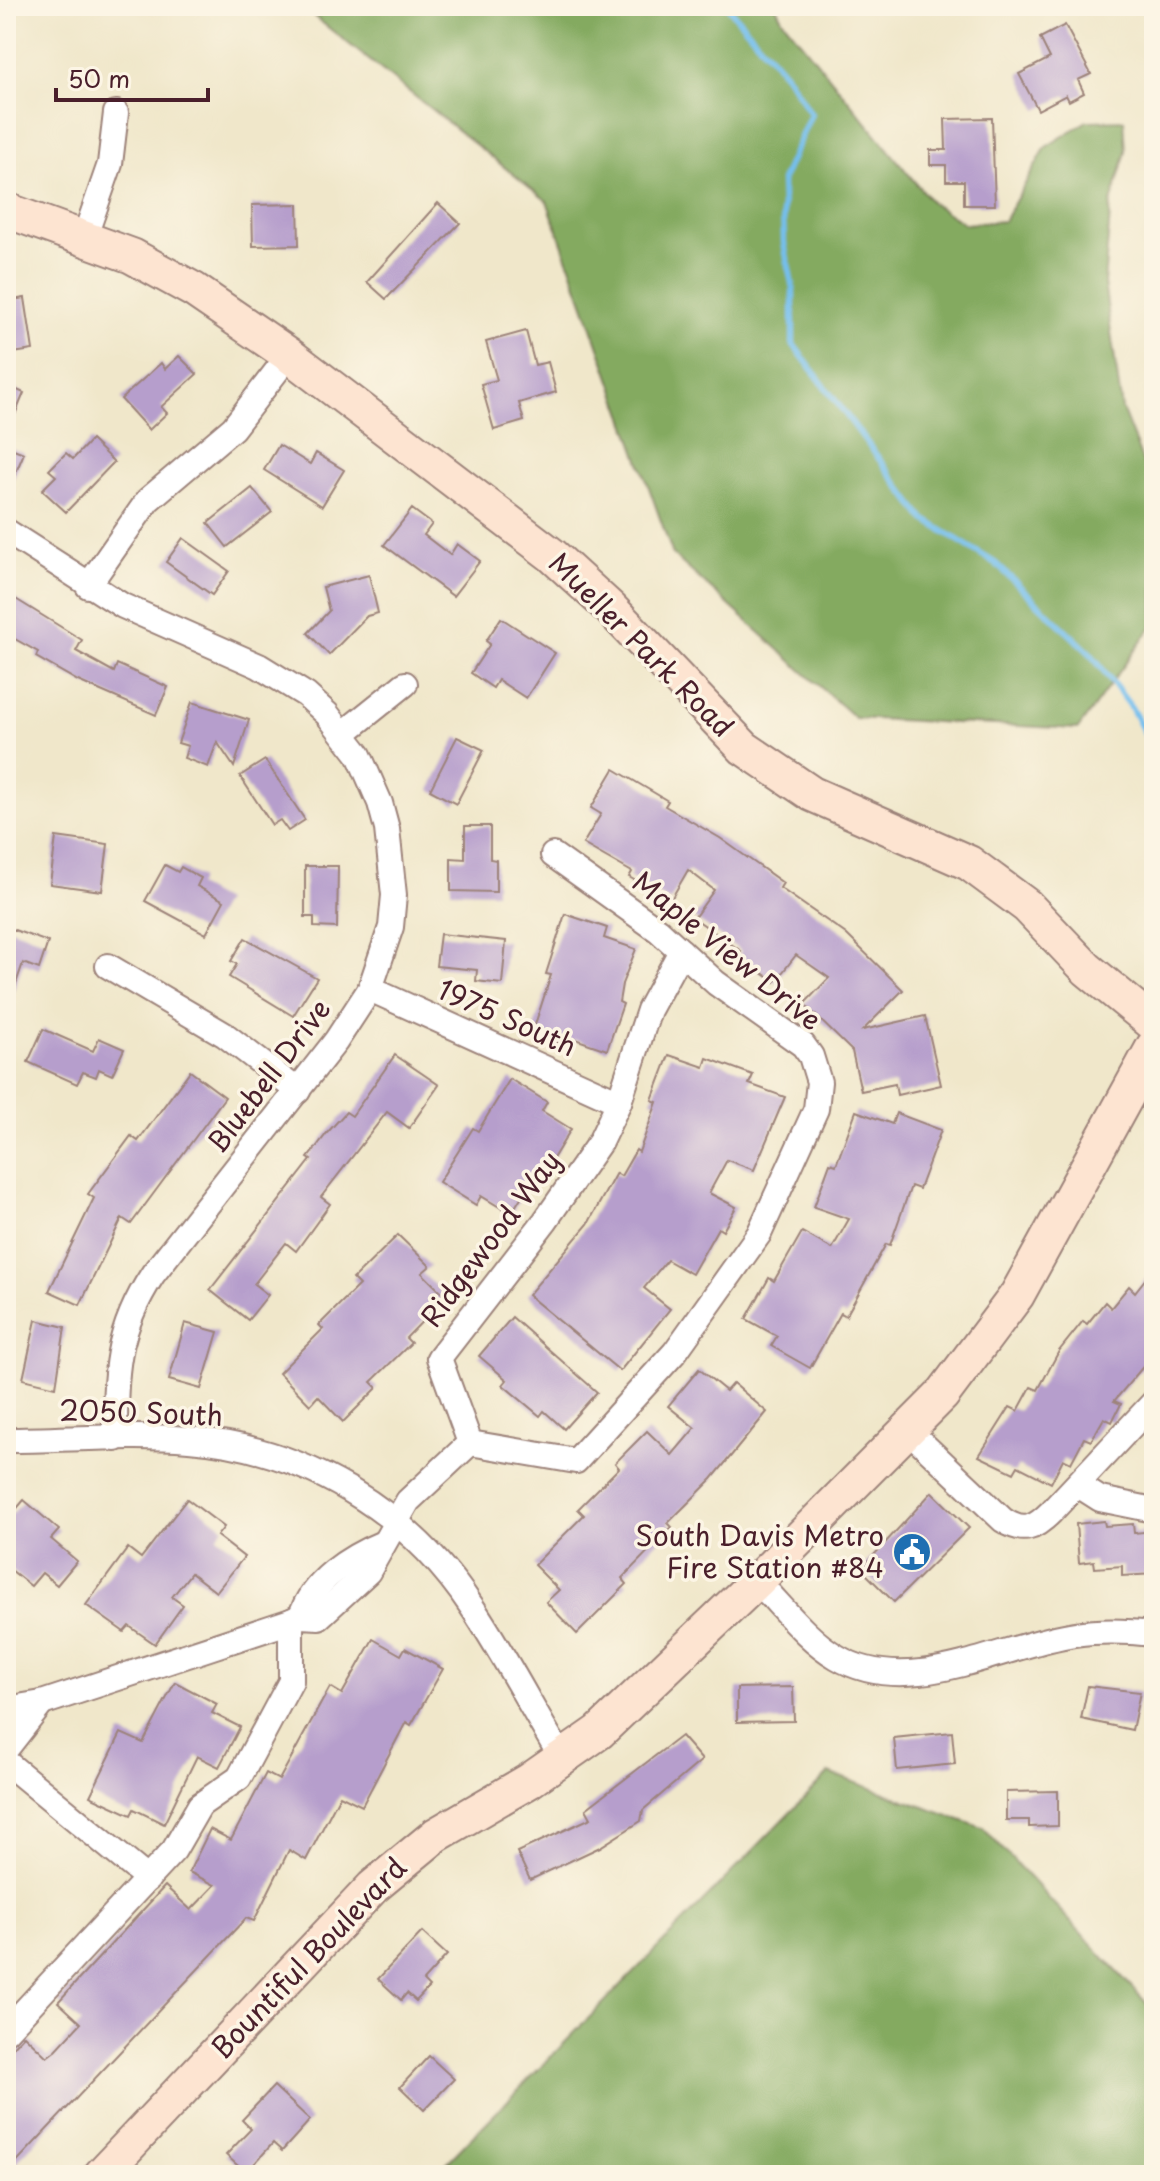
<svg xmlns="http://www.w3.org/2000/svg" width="1160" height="2181" viewBox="0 0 1160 2181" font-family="'Playpen Sans',sans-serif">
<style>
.forest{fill:#84aa60;stroke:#676446;stroke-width:2}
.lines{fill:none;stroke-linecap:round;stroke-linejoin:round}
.stream{stroke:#75bfee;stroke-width:6}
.building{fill:#b69ecc}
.street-casing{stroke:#9d837a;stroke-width:28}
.secondary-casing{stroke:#9d837a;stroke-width:38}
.street{stroke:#fff;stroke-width:24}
.secondary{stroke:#fde4d1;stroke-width:34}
.labels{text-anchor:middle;stroke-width:7;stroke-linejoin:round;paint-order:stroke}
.street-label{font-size:28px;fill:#4a1f2b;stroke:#fcf5e5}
.poi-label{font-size:28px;fill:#4a1f2b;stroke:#fcf5e5;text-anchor:end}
</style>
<rect width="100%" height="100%" fill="#fcf5e5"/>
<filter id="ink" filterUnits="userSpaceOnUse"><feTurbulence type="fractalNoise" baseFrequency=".0125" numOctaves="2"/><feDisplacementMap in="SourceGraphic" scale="16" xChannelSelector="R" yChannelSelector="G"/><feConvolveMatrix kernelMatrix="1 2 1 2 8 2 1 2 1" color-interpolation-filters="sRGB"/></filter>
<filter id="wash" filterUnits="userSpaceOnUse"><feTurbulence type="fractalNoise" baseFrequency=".006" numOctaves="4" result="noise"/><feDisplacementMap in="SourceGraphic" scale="32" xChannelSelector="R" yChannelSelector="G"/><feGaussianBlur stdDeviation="1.8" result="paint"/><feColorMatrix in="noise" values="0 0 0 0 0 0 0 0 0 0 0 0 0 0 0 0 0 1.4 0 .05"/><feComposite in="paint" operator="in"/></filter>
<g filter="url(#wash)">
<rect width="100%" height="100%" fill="#f0e7ca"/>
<g class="forest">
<polygon points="301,6 776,6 782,19 932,203 965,224 1004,221 1046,147 1087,121 1124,120 1126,152 1111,203 1104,283 1122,409 1154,490 1154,624 1078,729 855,718 673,555 547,201"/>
<polygon points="829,1773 983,1828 1154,2011 1154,2175 435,2175"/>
</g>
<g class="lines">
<polyline class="stream" points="727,6 786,75 811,114 782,180 784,243 793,289 793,344 924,519 995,563 1091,654 1131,707 1154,751"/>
</g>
<g id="blocks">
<g class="building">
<polygon points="1065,25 1091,74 1078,80 1084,93 1069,101 1066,95 1038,110 1019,74 1050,58 1040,38"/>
<polygon points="992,118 995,205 964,205 964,181 946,181 946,165 930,165 930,150 946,150 945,119"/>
<polygon points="438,203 460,223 386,299 367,282"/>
<polygon points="298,204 299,245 253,246 252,205"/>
<polygon points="25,298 33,350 6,354 6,301"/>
<polygon points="526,331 535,365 548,362 556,392 519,403 524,421 494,430 481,384 497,380 486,342"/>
<polygon points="179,356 197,374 161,407 167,413 149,430 121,399 161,363 165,369"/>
<polygon points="6,385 24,393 6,436"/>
<polygon points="91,440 114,462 66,512 42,490 56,476 49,470 66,453 73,459"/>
<polygon points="279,445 310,464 316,453 344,470 322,506 264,470"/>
<polygon points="6,446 24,453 6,496"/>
<polygon points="252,488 272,512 227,547 208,523"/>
<polygon points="412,509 432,524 424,535 450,555 457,544 480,561 453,596 384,545"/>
<polygon points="183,538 229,571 212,595 166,562"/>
<polygon points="369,575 378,613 367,616 329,655 308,633 329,611 323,587"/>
<polygon points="6,593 82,640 76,651 114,672 117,664 168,687 156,715 78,681 36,657 38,652 6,634"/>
<polygon points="501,618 555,653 526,698 498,680 493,688 471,673 490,644 486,641"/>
<polygon points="192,702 249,720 234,767 217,742 208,767 184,758 188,746 178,743"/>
<polygon points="457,737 484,750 456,804 430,790"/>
<polygon points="265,760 305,820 288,831 280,820 272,825 240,776"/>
<polygon points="614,769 668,801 665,806 720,838 783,883 780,888 846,934 903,990 863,1030 925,1016 941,1085 897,1095 895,1084 861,1091 852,1051 804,1004 829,978 796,955 775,982 738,956 741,951 694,918 714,890 688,870 670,901 629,877 632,872 583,844 601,814 591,808"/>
<polygon points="465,826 490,826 490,859 496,860 496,892 451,891 451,858 465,859"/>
<polygon points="56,837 108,844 102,891 50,884"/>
<polygon points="165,865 178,872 181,867 201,878 197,886 224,901 206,934 145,901"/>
<polygon points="305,866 338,866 337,928 314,927 314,917 305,917"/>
<polygon points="565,914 607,928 604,938 636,949 622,984 619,1002 623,1004 607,1050 575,1039 573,1048 532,1034 551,975 546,974"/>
<polygon points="6,927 48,942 39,969 23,963 9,1004"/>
<polygon points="440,934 506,941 502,984 476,981 477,970 436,966"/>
<polygon points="245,938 317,978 293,1016 229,977 237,964 231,961"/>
<polygon points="43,1029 93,1051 99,1038 124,1049 112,1075 99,1069 96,1077 83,1072 77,1084 28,1062"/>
<polygon points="395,1055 439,1085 409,1128 387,1112 321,1197 330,1204 296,1251 286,1243 254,1284 268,1295 248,1320 210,1290 311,1160 308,1158 327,1133 346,1112 352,1116"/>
<polygon points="669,1055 704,1067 707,1058 753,1075 749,1084 785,1097 754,1170 727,1160 709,1193 736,1207 723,1231 718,1228 692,1274 667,1260 644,1288 670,1309 620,1371 528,1295 588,1224 616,1173 621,1176 636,1150 639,1152 657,1102 652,1100"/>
<polygon points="190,1071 225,1097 131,1224 122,1218 80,1305 49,1291 94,1198 88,1194 131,1136 138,1141"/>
<polygon points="510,1079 547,1102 542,1111 571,1129 546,1170 540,1166 511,1214 481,1196 476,1205 439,1182 473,1128 478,1131"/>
<polygon points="856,1111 892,1124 896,1113 941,1130 919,1189 911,1186 890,1245 886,1244 846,1316 841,1313 810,1368 771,1346 777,1336 746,1319 769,1278 774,1281 802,1232 832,1249 849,1219 814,1207 830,1163 836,1165"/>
<polygon points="398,1235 430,1266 422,1273 446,1297 406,1338 411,1343 371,1382 377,1388 343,1422 318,1396 310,1405 279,1373 323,1329 319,1325 359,1285 353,1279"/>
<polygon points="1154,1268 1154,1368 1147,1362 1114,1401 1121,1404 1112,1422 1104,1418 1091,1441 1084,1438 1071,1463 1063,1459 1051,1483 1018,1466 1014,1473 979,1456 1010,1407 1018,1411 1031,1387 1038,1390 1059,1351 1083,1321 1087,1324 1105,1302 1111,1308 1129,1286 1135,1292"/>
<polygon points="512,1317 597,1392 564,1429 544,1411 540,1416 503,1385 507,1380 479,1356"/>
<polygon points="36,1320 65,1327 56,1387 23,1379"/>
<polygon points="185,1323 218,1332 201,1389 169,1380"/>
<polygon points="699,1369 726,1391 733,1383 767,1412 712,1479 668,1523 672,1527 622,1578 627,1584 577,1634 546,1602 559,1590 534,1565 584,1515 578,1509 619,1468 615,1463 647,1431 672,1455 695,1428 668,1406"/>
<polygon points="932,1492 969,1528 894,1602 861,1569"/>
<polygon points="187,1499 224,1527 217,1536 244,1557 216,1592 191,1573 172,1597 183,1605 155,1644 129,1626 124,1632 86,1605 128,1548 141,1558"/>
<polygon points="24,1500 59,1530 51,1539 77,1561 57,1585 42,1573 31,1586 6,1566 6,1521"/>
<polygon points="1104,1521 1105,1526 1133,1524 1134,1533 1154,1531 1154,1574 1122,1576 1122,1566 1095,1568 1094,1561 1079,1563 1076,1524"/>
<polygon points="373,1639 401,1655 405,1648 443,1669 411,1725 406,1722 362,1806 340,1795 306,1860 289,1850 254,1921 246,1918 6,2173 6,2054 24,2035 47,2057 56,2050 81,2023 58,2002 165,1886 191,1910 215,1885 189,1872 210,1829 231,1840 266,1773 279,1780 330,1687 342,1694"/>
<polygon points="175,1682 217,1704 212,1713 240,1727 219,1767 197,1756 164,1824 134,1809 131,1815 90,1796 121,1733 143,1743"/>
<polygon points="1088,1686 1140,1692 1132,1730 1081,1719"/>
<polygon points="793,1687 794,1721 737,1722 737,1688"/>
<polygon points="952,1732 955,1764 897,1770 894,1738"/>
<polygon points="681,1736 702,1760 643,1810 641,1821 600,1847 530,1880 517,1852 591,1818 586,1809"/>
<polygon points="1058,1791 1058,1826 1029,1827 1029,1820 1006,1820 1006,1792"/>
<polygon points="422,1932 447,1955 423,1981 429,1987 416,2001 407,1993 401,2000 378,1979"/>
<polygon points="429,2056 454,2079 424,2110 400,2087"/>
<polygon points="274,2086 310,2120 282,2151 273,2143 246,2173 226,2155 251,2129 242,2120"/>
</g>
</g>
</g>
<g filter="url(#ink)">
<use href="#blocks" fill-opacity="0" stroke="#9d837a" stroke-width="2"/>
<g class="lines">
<defs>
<g id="street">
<polyline points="85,236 110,164 116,113"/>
<path d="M6,531L123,606L259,666L306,695L327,714L359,755L380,803L387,829L394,895L391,927L370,989L336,1041L153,1274C115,1332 115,1372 115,1439"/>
<polyline points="88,586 148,500 233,428 289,355"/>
<polyline points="344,733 405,684"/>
<polyline points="108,966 225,1035 298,1091"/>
<polyline points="370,989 619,1102"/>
<path d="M908,1430L1003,1520C1024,1534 1035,1528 1051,1512L1154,1402"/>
<path d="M6,1440C67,1440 129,1434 189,1439C305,1448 409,1511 472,1607C505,1656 532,1709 563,1760"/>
<polyline points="470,1443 576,1461 675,1352 759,1234 816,1109 819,1082 811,1056 803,1045 716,983 658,930 553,855"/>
<polyline points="470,1443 439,1358 545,1221 600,1142 619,1102 649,1010 681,951"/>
<polyline points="1078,1485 1100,1499 1154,1510"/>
<path d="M757,1581C782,1606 806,1639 837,1657C909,1700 1001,1645 1075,1634C1101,1630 1127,1631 1154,1634"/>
<path d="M301,1616C312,1581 349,1557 383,1543"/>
<polyline points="6,1709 42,1703 291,1621"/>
<polyline points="6,1749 42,1703"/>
<polyline points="6,1762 148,1879"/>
<polyline points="6,2031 174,1850 200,1805 239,1778 291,1681 291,1621 301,1616 319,1617 368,1572 408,1501 470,1443"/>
</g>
<g id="secondary">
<polyline points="6,210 132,256 194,290 289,355 552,555 610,608 744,748 812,794 969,863 1027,906 1087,969 1154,1024"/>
<polyline points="101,2175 373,1887 436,1835 529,1781 599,1732 757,1581 942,1395 1017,1295 1154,1046"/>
</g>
</defs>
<use href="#street" class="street-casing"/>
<use href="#secondary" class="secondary-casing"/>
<use href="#street" class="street"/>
<use href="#secondary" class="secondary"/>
</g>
</g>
<defs>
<symbol id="civic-disc" viewBox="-11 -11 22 22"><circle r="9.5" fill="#1f6fb2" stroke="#fcf5e5"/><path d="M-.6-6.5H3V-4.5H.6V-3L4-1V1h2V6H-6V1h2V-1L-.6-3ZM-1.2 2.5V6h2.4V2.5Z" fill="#fff"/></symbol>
</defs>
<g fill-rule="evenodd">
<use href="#civic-disc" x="890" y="1530" width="44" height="44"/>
</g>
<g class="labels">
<g class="street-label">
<text transform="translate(641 645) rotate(45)" y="10">Mueller Park Road</text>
<text transform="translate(727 951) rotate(39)" y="10">Maple View Drive</text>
<text transform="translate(507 1018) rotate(24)" y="10">1975 South</text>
<text transform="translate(269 1076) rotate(-53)" y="10">Bluebell Drive</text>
<text transform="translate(491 1239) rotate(-53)" y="10">Ridgewood Way</text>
<text transform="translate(141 1413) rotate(2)" y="10">2050 South</text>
<text transform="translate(309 1958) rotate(-46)" y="10">Bountiful Boulevard</text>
</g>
<g class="poi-label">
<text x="884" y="1546">South Davis Metro<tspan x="884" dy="32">Fire Station #84</tspan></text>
</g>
</g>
<rect width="1160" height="2181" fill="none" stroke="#fcf5e5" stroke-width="32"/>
<path d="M56 88v12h152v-12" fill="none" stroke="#4a1f2b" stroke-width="4"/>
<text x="68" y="88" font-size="24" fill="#4a1f2b" stroke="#fcf5e5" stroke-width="6" paint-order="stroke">50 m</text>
</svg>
